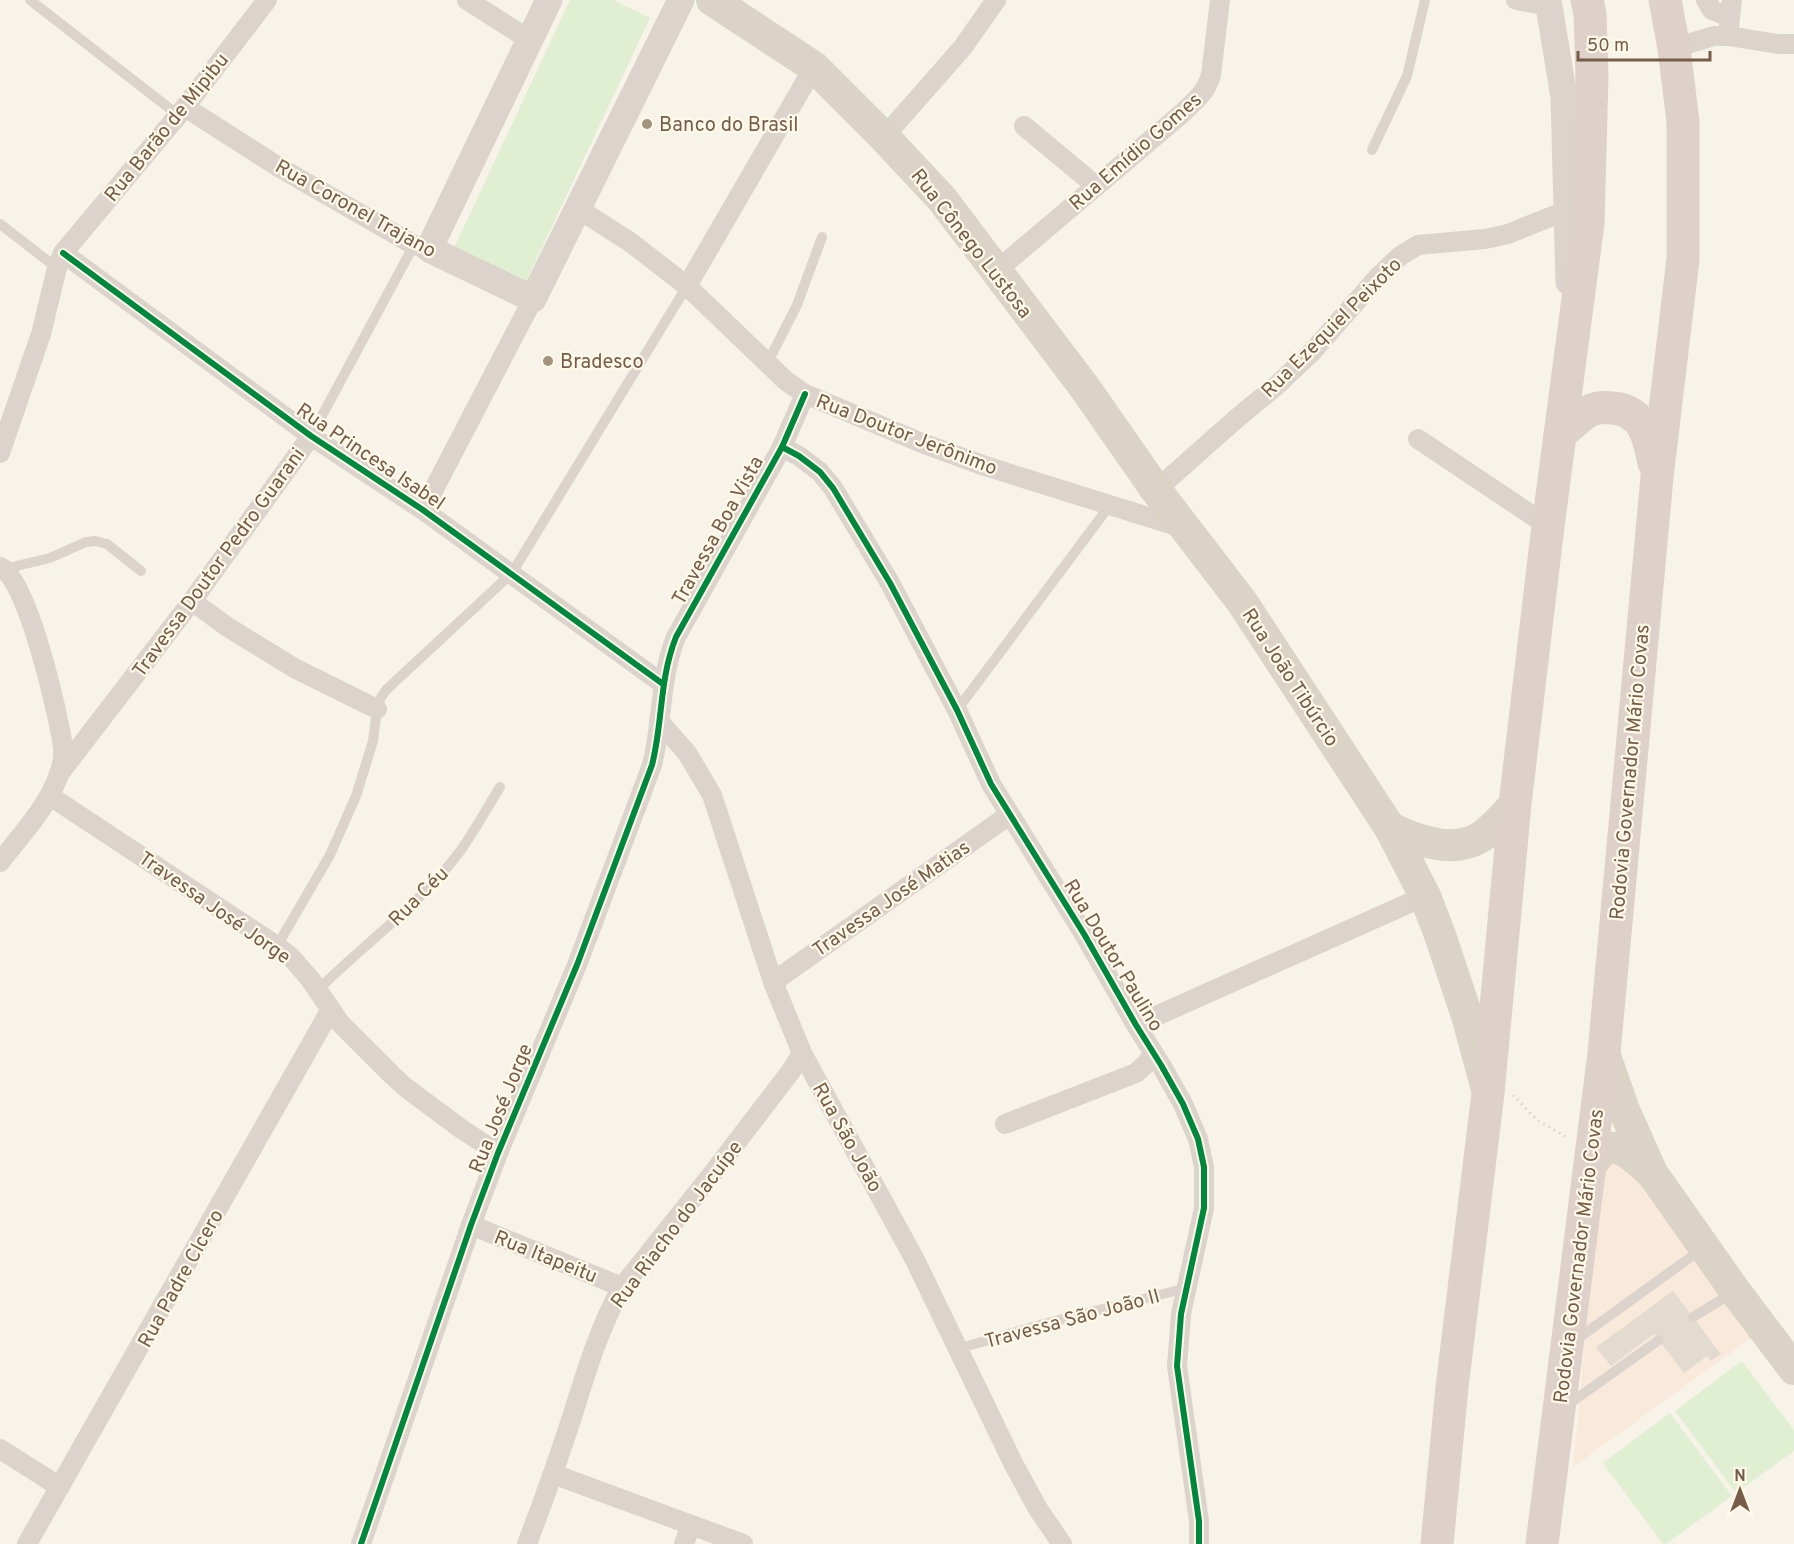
<svg xmlns="http://www.w3.org/2000/svg" width="1794" height="1544" viewBox="0 0 1794 1544" font-family="Overpass,sans-serif">
<style>
.commercial{fill:#f9e9db}
.green{fill:#e0efd2}
.building{fill:#e4dbd0}
.lines{fill:none;stroke-linecap:round;stroke-linejoin:round}
.path{stroke:#dad3cb;stroke-width:3;stroke-dasharray:1.5 4.5;stroke-linecap:butt}
.lane{stroke:#dbd3cc;stroke-width:10}
.street{stroke:#dbd3cc;stroke-width:20}
.secondary{stroke:#dbd3cc;stroke-width:27}
.primary{stroke:#dbd3c6;stroke-width:32}
.highway{stroke:#ddd1c9;stroke-width:33}
.cycleway-casing{stroke:#fff9ea;stroke-width:10}
.cycleway{stroke:#00873e;stroke-width:6}
.poi-dot{fill:#a4927f;stroke:#fff9ea;stroke-width:2}
.labels{text-anchor:middle;stroke-width:4.5;stroke-linejoin:round;paint-order:stroke}
.poi-label{font-size:20px;fill:#775d47;stroke:#fff9ea;text-anchor:start}
.street-label{font-size:20px;fill:#775d47;stroke:#fff9ea}
</style>
<rect width="100%" height="100%" fill="#f8f3e8"/>
<polygon class="commercial" points="1612,1163 1629,1166 1754,1336 1573,1467 1599,1194 1605,1170"/>
<g class="green">
<polygon points="570,0 613,0 650,18 523,288 453,250"/>
<polygon points="1742,1361 1794,1430 1794,1451 1736,1493 1675,1411"/>
<polygon points="1670,1413 1732,1496 1666,1544 1663,1544 1603,1463"/>
</g>
<polygon class="building" points="1673,1291 1721,1354 1711,1361 1707,1356 1684,1373 1654,1334 1611,1366 1596,1347"/>
<g class="lines">
<polyline class="path" points="1513,1095 1537,1120 1568,1138"/>
<g class="lane">
<polyline points="30,0 178,115"/>
<polyline points="1372,150 1407,76 1425,0"/>
<polyline points="0,224 57,268"/>
<polyline points="768,362 797,305 822,237"/>
<polyline points="311,436 414,245"/>
<polyline points="4,569 50,558 86,542 95,541 107,544 141,571"/>
<polyline points="957,710 1110,505"/>
<polyline points="277,946 330,855 356,796 373,741 377,709 380,699 386,690 512,573 687,286"/>
<path d="M318,990C365,943 421,904 461,850C475,830 487,808 500,787"/>
<polyline points="1693,1317 1734,1292"/>
<polyline points="1573,1342 1702,1249"/>
<polyline points="957,1349 1051,1322 1187,1288"/>
<polyline points="1566,1406 1659,1340"/>
</g>
<g class="street">
<polyline points="467,0 530,40"/>
<polyline points="1516,0 1549,6"/>
<polyline points="1706,0 1712,10 1730,17"/>
<polyline points="1728,36 1778,44 1794,44"/>
<polyline points="1674,48 1714,36 1728,36 1732,0"/>
<polyline points="185,107 277,166 414,245 429,249"/>
<polyline points="1024,126 1096,186"/>
<polyline points="884,137 963,47 996,0"/>
<polyline points="577,208 630,242 687,286 786,381 805,394 922,443 982,465 1183,528"/>
<polyline points="63,253 311,436 423,510 663,684"/>
<path d="M996,271L1179,116C1193,103 1206,93 1211,75L1220,0"/>
<polyline points="687,286 814,67"/>
<polyline points="1418,439 1548,526"/>
<polyline points="782,447 799,456 820,472 833,488 890,583 957,710 991,784 1084,934 1136,1025 1161,1065 1183,1104 1198,1139 1204,1167 1204,1208 1181,1314 1177,1366 1199,1521 1199,1544"/>
<polyline points="0,453 41,334 57,268 63,253 185,107 267,0"/>
<polyline points="1156,490 1236,419 1276,386 1312,352 1377,278 1400,256 1418,245 1485,239 1508,234 1568,210"/>
<polyline points="423,510 533,299"/>
<path d="M0,567C27,576 59,717 63,747C64,756 62,766 59,774C48,807 21,835 0,862"/>
<polyline points="192,601 226,626 296,669 377,709"/>
<polyline points="659,721 687,753 712,795 773,982 802,1053 915,1260 1013,1463 1038,1509 1062,1544"/>
<polyline points="59,774 192,601 311,436"/>
<polyline points="50,796 277,946 291,957 310,979 340,1023 392,1075 405,1087 460,1128 498,1153"/>
<polyline points="773,982 1009,815"/>
<polyline points="1136,1025 1425,896"/>
<polyline points="1005,1124 1136,1073 1147,1063 1153,1053"/>
<polyline points="471,1225 622,1287"/>
<polyline points="0,1449 60,1487"/>
<polyline points="553,1474 743,1544"/>
<polyline points="27,1544 330,1011"/>
<path d="M361,1544L471,1225L498,1153L577,965L652,765C663,722 659,680 676,637L782,447L805,394"/>
<path d="M527,1544C543,1502 558,1460 572,1417C586,1372 599,1328 622,1287L713,1173L791,1071L802,1053"/>
<polyline points="684,1544 691,1525"/>
</g>
<g class="secondary">
<polyline points="549,0 429,249 533,299 681,0"/>
<polyline points="1548,0 1564,97 1569,282"/>
</g>
<g class="primary">
<polyline points="712,0 814,67 884,137 942,199 1085,388 1156,490 1242,602 1390,828 1425,896 1440,935 1467,1016 1487,1089"/>
<path d="M1390,828C1418,841 1457,856 1485,834C1496,826 1506,814 1515,804"/>
<polyline points="1604,1053 1624,1110 1652,1173 1735,1291 1794,1369"/>
<path d="M1591,1164C1595,1160 1599,1153 1605,1150C1622,1141 1639,1163 1651,1172"/>
</g>
<g class="highway">
<path d="M1560,435C1569,427 1578,417 1589,411C1596,407 1605,407 1612,408C1644,410 1649,438 1654,463"/>
<polyline points="1437,1544 1452,1387 1488,1093 1515,804 1548,526 1588,223 1592,77 1590,14 1587,0"/>
<polyline points="1542,1544 1604,1053 1657,477 1683,259 1683,122 1674,48 1665,0"/>
</g>
<defs>
<g id="cycleway">
<polyline points="63,253 311,436 423,510 663,684"/>
<polyline points="782,447 799,456 820,472 833,488 890,583 957,710 991,784 1084,934 1136,1025 1161,1065 1183,1104 1198,1139 1204,1167 1204,1208 1181,1314 1177,1366 1199,1521 1199,1544"/>
<path d="M361,1544L471,1225L498,1153L577,965L652,765C663,722 659,680 676,637L782,447L805,394"/>
</g>
</defs>
<use href="#cycleway" class="cycleway-casing"/>
<use href="#cycleway" class="cycleway"/>
</g>
<g class="poi-dot">
<circle cx="647" cy="124" r="6"/>
<circle cx="548" cy="361" r="6"/>
</g>
<g class="labels">
<g class="poi-label">
<text x="659" y="131">Banco do Brasil</text>
<text x="560" y="368">Bradesco</text>
</g>
<g class="street-label">
<text transform="translate(166 127) rotate(-51)" y="7">Rua Barão de Mipibu</text>
<text transform="translate(1135 151) rotate(-41)" y="7">Rua Emídio Gomes</text>
<text transform="translate(356 208) rotate(29)" y="7">Rua Coronel Trajano</text>
<text transform="translate(972 243) rotate(52)" y="7">Rua Cônego Lustosa</text>
<text transform="translate(1331 327) rotate(-45)" y="7">Rua Ezequiel Peixoto</text>
<text transform="translate(907 434) rotate(21)" y="7">Rua Doutor Jerônimo</text>
<text transform="translate(371 456) rotate(34)" y="7">Rua Princesa Isabel</text>
<text transform="translate(717 530) rotate(-61)" y="7">Travessa Boa Vista</text>
<text transform="translate(218 562) rotate(-54)" y="7">Travessa Doutor Pedro Guarani</text>
<text transform="translate(1291 677) rotate(57)" y="7">Rua João Tibúrcio</text>
<text transform="translate(1629 772) rotate(-85)" y="7">Rodovia Governador Mário Covas</text>
<text transform="translate(418 896) rotate(-45)" y="7">Rua Céu</text>
<text transform="translate(891 898) rotate(-35)" y="7">Travessa José Matias</text>
<text transform="translate(215 907) rotate(35)" y="7">Travessa José Jorge</text>
<text transform="translate(1114 955) rotate(59)" y="7">Rua Doutor Paulino</text>
<text transform="translate(500 1108) rotate(-68)" y="7">Rua José Jorge</text>
<text transform="translate(848 1137) rotate(61)" y="7">Rua São João</text>
<text transform="translate(676 1224) rotate(-53)" y="7">Rua Riacho do Jacuípe</text>
<text transform="translate(546 1256) rotate(22)" y="7">Rua Itapeitu</text>
<text transform="translate(1578 1256) rotate(-83)" y="7">Rodovia Governador Mário Covas</text>
<text transform="translate(180 1278) rotate(-61)" y="7">Rua Padre Clcero</text>
<text transform="translate(1072 1318) rotate(-15)" y="7">Travessa São João II</text>
</g>
</g>
<g transform="translate(1740 1490)" stroke="#fff9ea" stroke-width="4.5" paint-order="stroke">
<path d="M0-4.5L10 22L0 15L-10 22Z" fill="#775d47"/>
<text y="-9" font-size="16" font-weight="bold" text-anchor="middle" fill="#775d47">N</text>
</g>
<path d="M1578 51v9h132v-9" fill="none" stroke="#775d47" stroke-width="3"/>
<text x="1587" y="51" font-size="18" fill="#775d47" stroke="#fff9ea" stroke-width="4.5" paint-order="stroke">50 m</text>
</svg>
